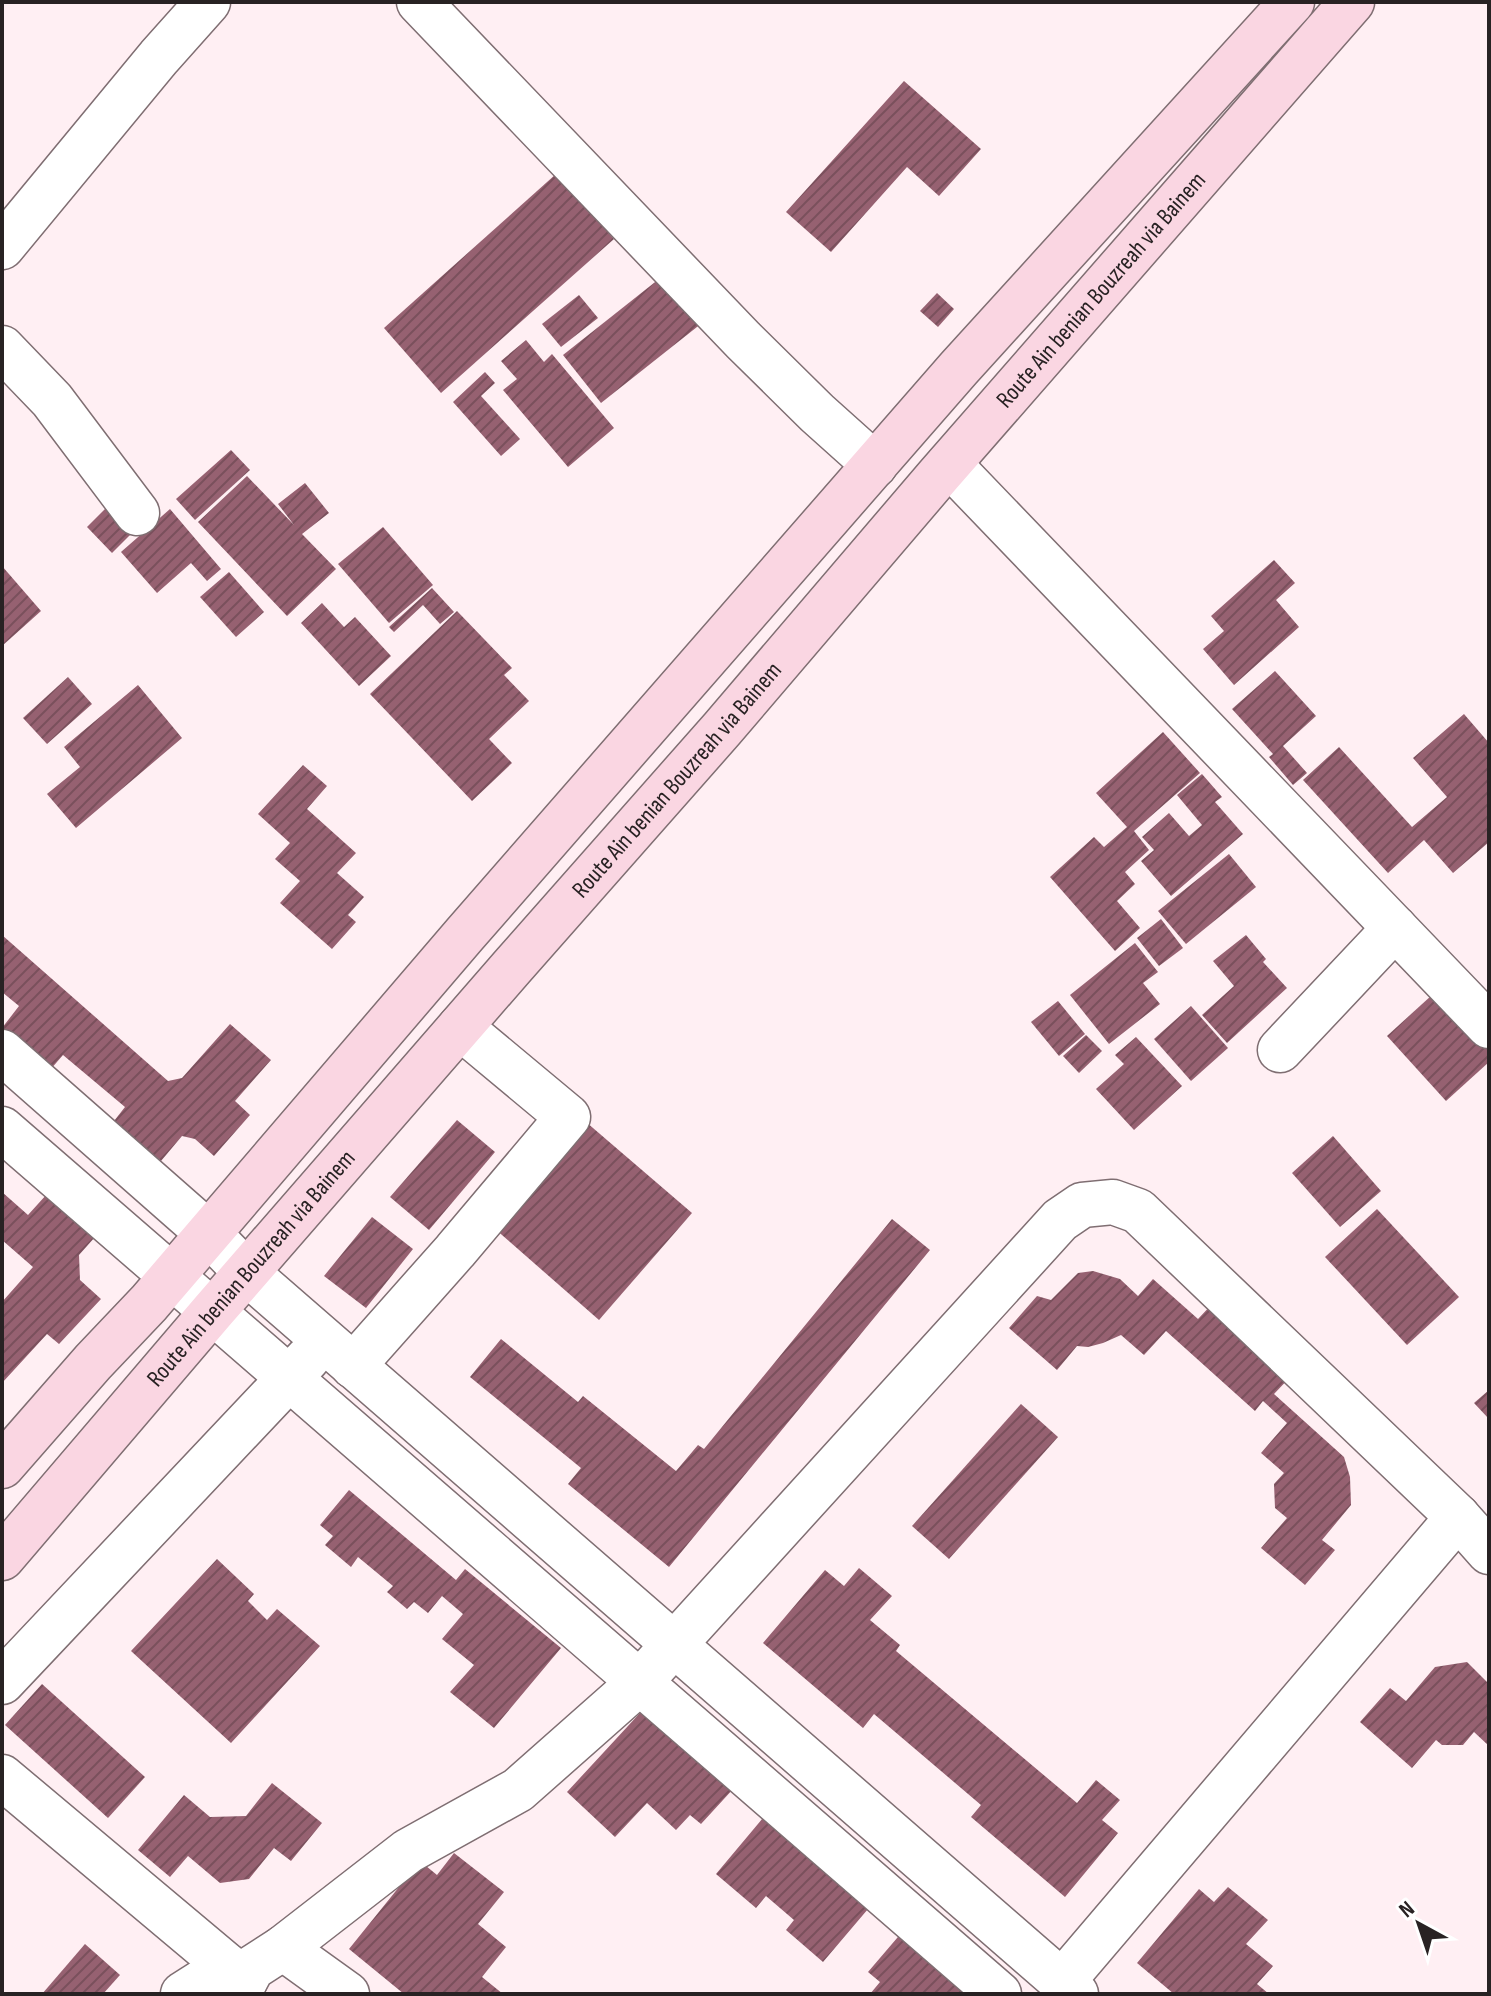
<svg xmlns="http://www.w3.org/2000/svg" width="1491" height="1996" viewBox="0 0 1491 1996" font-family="'Sofia Sans Condensed',sans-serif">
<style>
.building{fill:url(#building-hatch)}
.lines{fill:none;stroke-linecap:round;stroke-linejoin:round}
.street-casing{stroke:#7f6e72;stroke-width:47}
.secondary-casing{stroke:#7f6e72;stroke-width:47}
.street{stroke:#fff;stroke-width:44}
.secondary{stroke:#fad6e2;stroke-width:44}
.labels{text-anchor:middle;stroke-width:7;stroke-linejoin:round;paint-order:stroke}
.street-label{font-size:24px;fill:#282223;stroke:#fff}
</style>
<defs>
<pattern id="building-hatch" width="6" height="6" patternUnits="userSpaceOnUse" patternTransform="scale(2)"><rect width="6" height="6" fill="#966171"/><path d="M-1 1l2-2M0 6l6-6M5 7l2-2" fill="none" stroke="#7a505c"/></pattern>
</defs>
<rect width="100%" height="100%" fill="#ffeff3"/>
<g class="building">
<polygon points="904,81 981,149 939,196 907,167 831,252 786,212"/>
<polygon points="556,174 614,239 441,393 384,328"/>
<polygon points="664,275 702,323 601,403 563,355"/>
<polygon points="937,293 954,309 938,327 920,311"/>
<polygon points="579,295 598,318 561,347 542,324"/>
<polygon points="526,340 544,362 552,354 614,428 568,467 503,390 517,379 501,361"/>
<polygon points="485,372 495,383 481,396 520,439 501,456 453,402"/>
<polygon points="231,450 250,470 195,520 176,499"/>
<polygon points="247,476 294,525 278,504 305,483 329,513 302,534 336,569 287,616 198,522"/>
<polygon points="109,505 134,531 112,553 87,527"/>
<polygon points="170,509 221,569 207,581 191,563 157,593 121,552"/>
<polygon points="383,527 433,585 389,623 338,564"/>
<polygon points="1274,560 1295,583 1276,600 1299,627 1234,685 1203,649 1224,631 1211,616"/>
<polygon points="2,566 41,611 2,646"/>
<polygon points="229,572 264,612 236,637 200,597"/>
<polygon points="432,588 454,612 440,624 423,605 394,632 389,627"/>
<polygon points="322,603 344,627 355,617 391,656 359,686 301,623"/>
<polygon points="457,611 512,668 504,675 529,701 489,739 512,763 472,801 370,694"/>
<polygon points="1275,671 1316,716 1283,746 1307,773 1293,785 1269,757 1273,754 1232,709"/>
<polygon points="68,677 92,704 47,744 23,718"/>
<polygon points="138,685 182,738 76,828 47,794 80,767 64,747"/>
<polygon points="1464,714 1489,743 1489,842 1453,873 1424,840 1388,873 1303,780 1339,747 1412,827 1447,797 1413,758"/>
<polygon points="1163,732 1200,773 1134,831 1149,850 1125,872 1135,884 1117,901 1140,928 1115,951 1050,877 1094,837 1104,847 1127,827 1096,793"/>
<polygon points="303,765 327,786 307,809 356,853 337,873 364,897 348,915 356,922 332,949 280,903 300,881 275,859 290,843 258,814"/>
<polygon points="1202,774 1222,797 1215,802 1243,834 1171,896 1141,861 1154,850 1142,837 1169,813 1189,836 1202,825 1177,795"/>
<polygon points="1229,854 1256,887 1186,944 1158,911"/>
<polygon points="1161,919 1183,948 1159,966 1137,938"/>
<polygon points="2,935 168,1081 182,1078 230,1024 271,1060 235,1101 250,1115 214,1156 195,1139 182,1136 161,1161 114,1121 125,1107 63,1055 50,1070 2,1028 19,1006 2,992"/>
<polygon points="1246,935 1266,959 1263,962 1287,988 1227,1043 1202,1015 1234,986 1213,961"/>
<polygon points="1135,943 1158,972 1143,983 1160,1004 1109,1044 1070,995"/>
<polygon points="1443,985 1489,1036 1489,1062 1446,1101 1387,1036"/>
<polygon points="1058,1001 1085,1034 1059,1056 1031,1022"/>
<polygon points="1191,1006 1228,1048 1191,1081 1154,1039"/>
<polygon points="1086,1035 1102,1051 1079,1073 1063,1056"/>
<polygon points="1136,1037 1182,1086 1134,1130 1096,1089 1124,1064 1115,1055"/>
<polygon points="457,1120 495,1152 429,1230 390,1197"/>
<polygon points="586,1122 692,1213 599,1320 494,1228"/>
<polygon points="1333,1136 1381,1191 1340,1227 1292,1173"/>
<polygon points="2,1192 28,1215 47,1194 95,1237 79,1255 80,1280 101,1299 59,1344 47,1334 2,1383 2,1302 33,1267 2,1240"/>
<polygon points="1377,1209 1459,1297 1407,1345 1325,1257"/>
<polygon points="372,1217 413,1249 366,1308 324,1276"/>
<polygon points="892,1219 930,1250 669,1567 568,1484 581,1468 470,1377 501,1339 578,1402 583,1396 676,1471 698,1445 704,1449"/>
<polygon points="1093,1271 1120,1279 1138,1296 1153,1279 1198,1319 1214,1302 1293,1374 1274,1394 1344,1457 1350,1477 1351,1505 1322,1540 1335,1550 1305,1585 1261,1548 1287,1518 1275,1508 1274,1484 1284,1473 1261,1453 1287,1423 1263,1401 1255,1411 1166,1331 1144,1355 1121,1335 1103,1343 1088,1347 1077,1346 1057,1370 1009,1328 1037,1296 1051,1300 1078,1273"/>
<polygon points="1489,1390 1489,1419 1474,1403"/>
<polygon points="1021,1404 1058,1437 949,1559 912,1526"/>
<polygon points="349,1490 456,1580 465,1569 561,1648 494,1728 450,1692 474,1665 442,1639 463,1614 442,1596 428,1613 414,1602 407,1609 387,1592 393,1586 358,1557 351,1567 325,1545 333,1536 320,1525"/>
<polygon points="217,1559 254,1594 248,1601 267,1620 277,1609 320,1646 231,1743 131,1651"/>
<polygon points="859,1568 892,1596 870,1620 900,1645 896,1651 1077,1803 1096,1780 1120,1800 1102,1820 1118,1833 1065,1897 971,1817 981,1805 874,1714 863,1728 763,1643 825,1570 844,1586"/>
<polygon points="1467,1662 1489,1684 1489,1746 1474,1732 1463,1745 1442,1745 1436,1740 1412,1768 1360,1722 1390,1688 1406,1701 1435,1667"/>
<polygon points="42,1684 145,1777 108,1818 5,1725"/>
<polygon points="652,1700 756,1764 701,1824 690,1815 676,1830 647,1803 615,1837 567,1792"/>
<polygon points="272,1783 322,1823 291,1861 274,1848 249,1879 220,1883 188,1856 170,1877 138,1850 184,1795 210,1817 246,1816"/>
<polygon points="778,1800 885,1889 823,1962 786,1930 794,1920 766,1896 756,1908 716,1874"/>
<polygon points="454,1853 504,1892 478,1924 506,1947 482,1977 503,1994 404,1994 349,1949 420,1861 437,1875"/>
<polygon points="1228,1887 1268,1920 1246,1944 1273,1966 1257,1984 1269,1994 1174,1994 1137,1963 1199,1889 1214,1902"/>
<polygon points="921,1910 1004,1994 870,1994 880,1982 868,1972"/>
<polygon points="85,1944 120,1975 103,1994 42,1994"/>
</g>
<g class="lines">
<defs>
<g id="street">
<polyline points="419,2 743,340 817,413 875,465"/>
<polyline points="2,247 159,57 208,2"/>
<polyline points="2,348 52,400 137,513"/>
<polyline points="949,464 1489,1026"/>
<polyline points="1280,1050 1395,928"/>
<polyline points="2,1052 209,1234 247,1273 1076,1994"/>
<polyline points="2,1129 999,1994"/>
<polyline points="353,1366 455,1251 568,1117 460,1027"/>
<polyline points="2,1682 308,1358"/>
<polyline points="2,1777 245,1981"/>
<polyline points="283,1948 347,1994"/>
<polyline points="1062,1982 1458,1517"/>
<polyline points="183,1994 227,1966"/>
<polyline points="238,1994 252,1968 283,1948 408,1851 518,1790 639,1683 1060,1220 1082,1205 1113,1202 1138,1211 1458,1517 1489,1552"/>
</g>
<g id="secondary">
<polyline points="2,1466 93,1362 149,1303 465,934 959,368 1292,2"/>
<path id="s1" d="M2,1558L212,1312L512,967L722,729L938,476L1352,2"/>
</g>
</defs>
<use href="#street" class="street-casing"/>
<use href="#secondary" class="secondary-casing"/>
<use href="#street" class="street"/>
<use href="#secondary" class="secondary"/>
</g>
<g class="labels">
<g class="street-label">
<text dy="8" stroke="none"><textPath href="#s1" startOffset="1678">Route Ain benian Bouzreah via Bainem</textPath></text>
<text dy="8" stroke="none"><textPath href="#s1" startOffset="1030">Route Ain benian Bouzreah via Bainem</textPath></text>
<text dy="8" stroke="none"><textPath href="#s1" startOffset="382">Route Ain benian Bouzreah via Bainem</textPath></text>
</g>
</g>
<rect width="1491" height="1996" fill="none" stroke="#282223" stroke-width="8"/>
<g transform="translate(1419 1924) rotate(320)" stroke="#ffffff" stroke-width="6" paint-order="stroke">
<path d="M0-6L14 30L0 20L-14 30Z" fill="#282223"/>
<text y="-12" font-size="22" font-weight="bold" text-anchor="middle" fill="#282223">N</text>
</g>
</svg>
